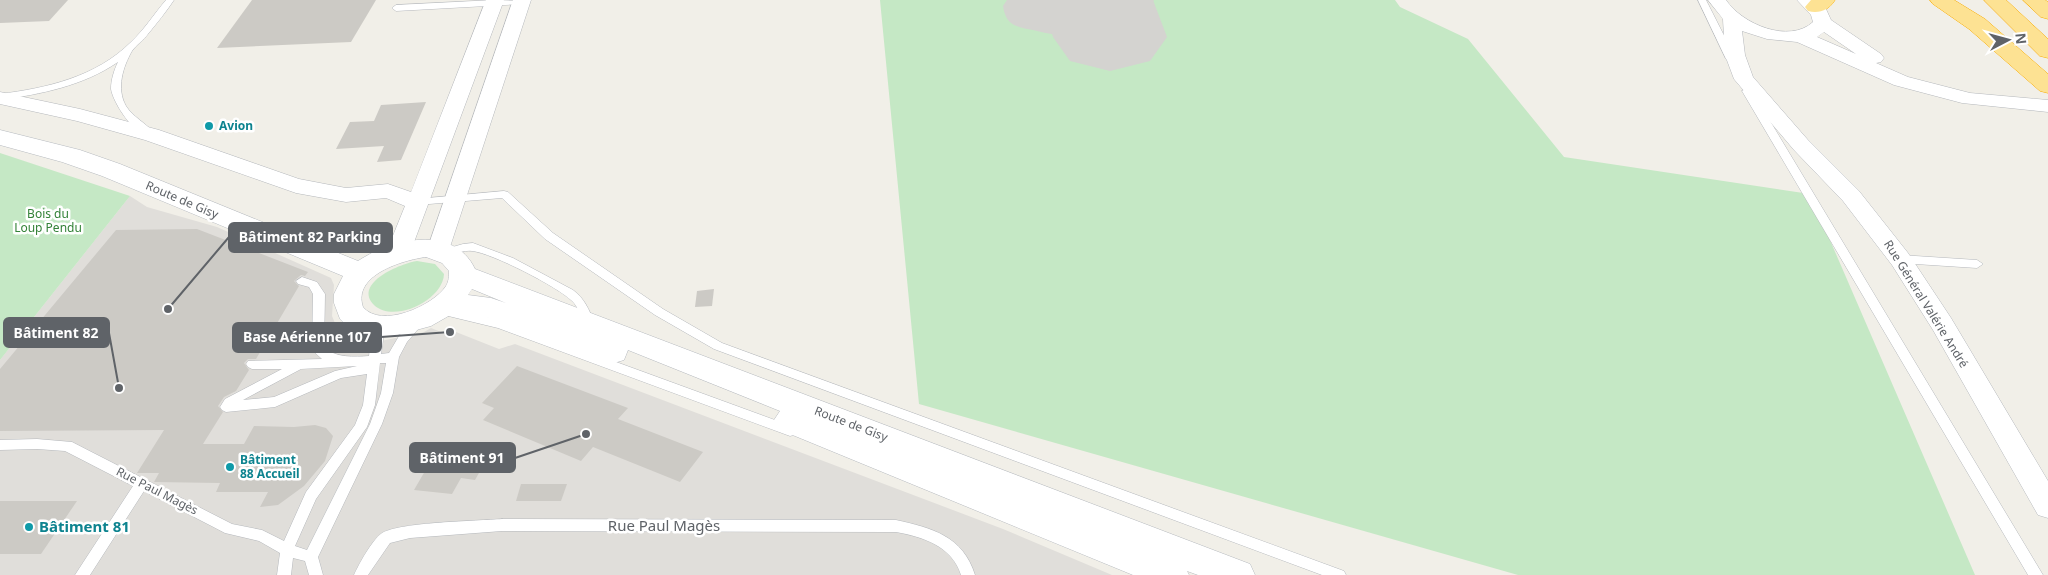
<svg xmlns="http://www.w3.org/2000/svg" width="2048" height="575" viewBox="0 0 2048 575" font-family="'Noto Sans',sans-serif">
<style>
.industrial{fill:#e0deda}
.green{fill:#c5e8c5}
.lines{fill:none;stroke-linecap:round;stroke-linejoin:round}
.taxiway{fill:#d4d3d0;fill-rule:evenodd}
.runway{fill:#d4d3d0;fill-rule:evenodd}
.building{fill:#cccac5}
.lane-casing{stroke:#b5b8bc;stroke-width:1}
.street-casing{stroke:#b5b8bc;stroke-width:1}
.secondary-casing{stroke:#b6babf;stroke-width:1}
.highway-casing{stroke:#f9ab00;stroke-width:1}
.lane{fill:#fff;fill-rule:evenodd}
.street{fill:#fff;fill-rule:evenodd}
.secondary{fill:#fff;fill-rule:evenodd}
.highway{fill:#fde293;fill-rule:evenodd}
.culture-dot{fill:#0f9aa8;stroke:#fff;stroke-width:2}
.labels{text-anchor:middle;stroke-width:5;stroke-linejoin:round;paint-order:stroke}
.culture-label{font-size:12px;font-weight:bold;fill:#0d838f;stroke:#fff;text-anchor:start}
.street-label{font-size:12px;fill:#5f6368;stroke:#fff}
.park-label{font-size:12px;fill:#348238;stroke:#fff}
.near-street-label{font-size:15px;fill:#5f6368;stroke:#fff}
.near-culture-label{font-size:15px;font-weight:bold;fill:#0d838f;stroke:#fff;text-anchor:start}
.leader{fill:none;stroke:#5f6368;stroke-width:2}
.callout-dot{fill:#5f6368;stroke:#fff;stroke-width:2}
.callout{fill:#5f6368;stroke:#5f6368;stroke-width:2}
.callout-label{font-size:14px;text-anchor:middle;font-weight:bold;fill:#fff}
</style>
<rect width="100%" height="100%" fill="#f1efe8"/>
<polygon class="industrial" points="130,196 147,207 217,227 331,278 334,285 332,316 337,328 357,339 357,346 424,332 431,328 451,336 456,332 499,349 515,344 1003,529 1112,575 0,575 0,360"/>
<g class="green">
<polygon points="880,0 1395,0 1400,7 1468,39 1564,157 1810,194 1975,575 1518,575 919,404"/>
<polygon points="0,153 130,196 0,360"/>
<path d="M417,261L435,264L444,274C443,300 394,324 374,305C352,283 402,263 417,261Z"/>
</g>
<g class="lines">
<path class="taxiway" d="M1007,0H1051L1047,6L1068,10H1083L1094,8L1107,0H1154C1147,11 1139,20 1127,26C1097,41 1064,38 1033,30C1026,29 1016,27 1011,23C1006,19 1004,12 1003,6Z"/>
<polygon class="runway" points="1043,0 1153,0 1167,37 1150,61 1110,71 1070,61 1053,37"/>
</g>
<g class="building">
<polygon points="0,0 68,0 49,21 0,23"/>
<polygon points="252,0 376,0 351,42 217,48"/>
<polygon points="426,102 401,160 377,162 384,146 336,149 350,122 374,121 381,105"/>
<polygon points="197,229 308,272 305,276 301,275 294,281 299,286 256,359 248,359 244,363 249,370 236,391 224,397 218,406 223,412 203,444 244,444 254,426 294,427 315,425 326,428 333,436 325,461 304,486 278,505 260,507 268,492 216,492 220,483 154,482 159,473 137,473 164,430 0,431 0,369 116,230"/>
<polygon points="714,289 712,306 695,307 697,291"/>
<polygon points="517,366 628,408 618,419 703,452 680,482 593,447 581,461 483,420 494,408 482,403"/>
<polygon points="432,459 484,464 475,480 461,478 452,494 414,490"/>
<polygon points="521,484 567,484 561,501 516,501"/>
<polygon points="0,501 77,501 41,554 0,554"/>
</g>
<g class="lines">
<defs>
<g id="lane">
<path d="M166,0H174C166,12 157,23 148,34C144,40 136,45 132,51C123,67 116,88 126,106C133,117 146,123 154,133L152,135C136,139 113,103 111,89C111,80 114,70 118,62C83,86 41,94 0,100V94C47,88 96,77 131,42C144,30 154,14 166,0Z"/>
<polygon points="494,0 526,1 522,4 396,11 392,8 396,5"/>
<polygon points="1698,0 1706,0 1736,59 1734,61 1731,62 1726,59"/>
<polygon points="1747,88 1752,91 2043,575 2028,575 1742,91"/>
<polygon points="504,191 508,192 553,233 663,309 722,343 1344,571 1346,575 1322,575 714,349 655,315 545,239 502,198 417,205 412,202 417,199"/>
<path d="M473,243L513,258L573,290C584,298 589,309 594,322L592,325H584C580,317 579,307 572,301C558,287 492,253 472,251C463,250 454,254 446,257L441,253L442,250L463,244Z"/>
<polygon points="1900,255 1977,260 1983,264 1977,268 1900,263 1895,259"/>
<path d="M302,277L317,282L325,294L324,348C337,358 354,357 369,356L373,326L375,323H383L385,326L381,354L389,353L399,336L415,318H423L425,321L407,342L399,357L393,393L382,424L318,557L323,575H309L305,561L293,558L291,575H277L280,553L259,541L225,533L144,491L90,575H75L133,486L65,451L37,449L0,450V440L37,439L72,442L232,524L262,530L284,541L306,492L355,425L363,405L367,374L341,378L275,407L226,412L222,410L220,407L225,399L282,369H252L248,367L246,364L248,361L322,359L312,350L313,294L309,287L298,284L296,281ZM380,363H386L381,393L370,424L307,550L295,546L316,499L367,427L375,405ZM357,366L335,371L274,397L243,400L301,369Z"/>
<polygon points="444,307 504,321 794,427 796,431 794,435 790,436 498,328 440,314 438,311 440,308"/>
<path d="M502,519L896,520C932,528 963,536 975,575H961C952,546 923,537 896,532L502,531L410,538L390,543L368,575H354C359,564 372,540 382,533C401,522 477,521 502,519Z"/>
</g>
<g id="street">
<polygon points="486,0 504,0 410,253 406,259 398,261 390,259 386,253 405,206 386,198 346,202 296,193 145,140 77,121 0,104 0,92 80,109 159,130 299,179 346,188 388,184 411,192"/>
<polygon points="513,0 531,0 449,250 446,256 438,258 430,256 427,250"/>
<path d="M1708,0H1726C1742,24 1789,44 1813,22L1811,15L1797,0H1816L1826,9L1831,20L1881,54L1884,58L1881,62L1876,63L1908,77L1970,93L2048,100V112L1962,103L1894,85L1797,42L1767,39L1742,31L1745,55L1753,77L1808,140L1859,191L1908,253L1951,318L2048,481V518L2038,515L1933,330L1892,265L1843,201L1794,150L1734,79L1725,55L1723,19ZM1824,32L1856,54L1817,37Z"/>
</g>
<path id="secondary" d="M0,130L80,150L120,164L358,261C391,239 454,224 475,269L1250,564L1255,575H1198L1187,571L1189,575H1133L778,429L774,420L780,411L628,350L624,360L614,363L489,318L452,314L431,326L394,336H374L354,330L346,325L340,319L334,303V294L343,276L102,176L62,162L0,145ZM426,257L442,263L449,271C449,276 449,281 446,286C433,306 381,329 363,307C352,275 403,260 426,257ZM472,289L506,303L491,298L468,295Z"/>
<g id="highway">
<path d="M1811,0H1835C1829,10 1819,14 1808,11L1805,7Z"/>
<polygon points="1930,0 1954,0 1985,19 2048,74 2048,93 2040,91 1969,29 1933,4"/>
<polygon points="1984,0 2006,0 2048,39 2048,58 2040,56"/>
<polygon points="2023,0 2045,0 2048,2 2048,19 2041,17"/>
</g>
</defs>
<use href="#lane" class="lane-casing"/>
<use href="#street" class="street-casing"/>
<use href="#secondary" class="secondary-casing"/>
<use href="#highway" class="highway-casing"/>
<use href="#lane" class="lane"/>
<use href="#street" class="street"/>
<use href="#secondary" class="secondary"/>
<use href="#highway" class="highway"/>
</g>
<g class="culture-dot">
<circle cx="209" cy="126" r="5"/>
<circle cx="230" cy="467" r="5"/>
<circle cx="29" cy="527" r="5"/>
</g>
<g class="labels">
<g class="culture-label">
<text x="219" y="130">Avion</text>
<text x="240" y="464">Bâtiment<tspan x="240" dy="14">88 Accueil</tspan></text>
</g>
<g class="street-label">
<text transform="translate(182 200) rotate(23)" y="4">Route de Gisy</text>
<text transform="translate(1926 304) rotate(58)" y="4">Rue Général Valérie André</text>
<text transform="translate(851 424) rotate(21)" y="4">Route de Gisy</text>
<text transform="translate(157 491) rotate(27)" y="4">Rue Paul Magès</text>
</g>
<g class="park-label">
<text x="48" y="218">Bois du<tspan x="48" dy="14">Loup Pendu</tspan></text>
</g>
<g class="near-street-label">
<text x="664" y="531">Rue Paul Magès</text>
</g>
<g class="near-culture-label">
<text x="39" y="532">Bâtiment 81</text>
</g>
</g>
<path class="leader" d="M168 309L229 237M119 388L109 333M450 332L381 337M586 434L515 458"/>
<g class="callout-dot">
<circle cx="168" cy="309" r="5"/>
<circle cx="119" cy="388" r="5"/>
<circle cx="450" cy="332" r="5"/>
<circle cx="586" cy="434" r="5"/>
</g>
<g class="callout">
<rect x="229" y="223" width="163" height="29" rx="5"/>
<rect x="4" y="318" width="105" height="29" rx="5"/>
<rect x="233" y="323" width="148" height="29" rx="5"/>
<rect x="410" y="443" width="105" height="29" rx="5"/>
</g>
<g class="callout-label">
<text x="310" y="242">Bâtiment 82 Parking</text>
<text x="56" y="338">Bâtiment 82</text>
<text x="307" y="342">Base Aérienne 107</text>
<text x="462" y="463">Bâtiment 91</text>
</g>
<g transform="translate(2008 40) rotate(84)" stroke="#ffffff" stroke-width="4" paint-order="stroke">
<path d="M0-4L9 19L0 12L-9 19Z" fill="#5f6368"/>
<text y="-8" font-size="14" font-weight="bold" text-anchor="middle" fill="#5f6368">N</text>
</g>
</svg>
